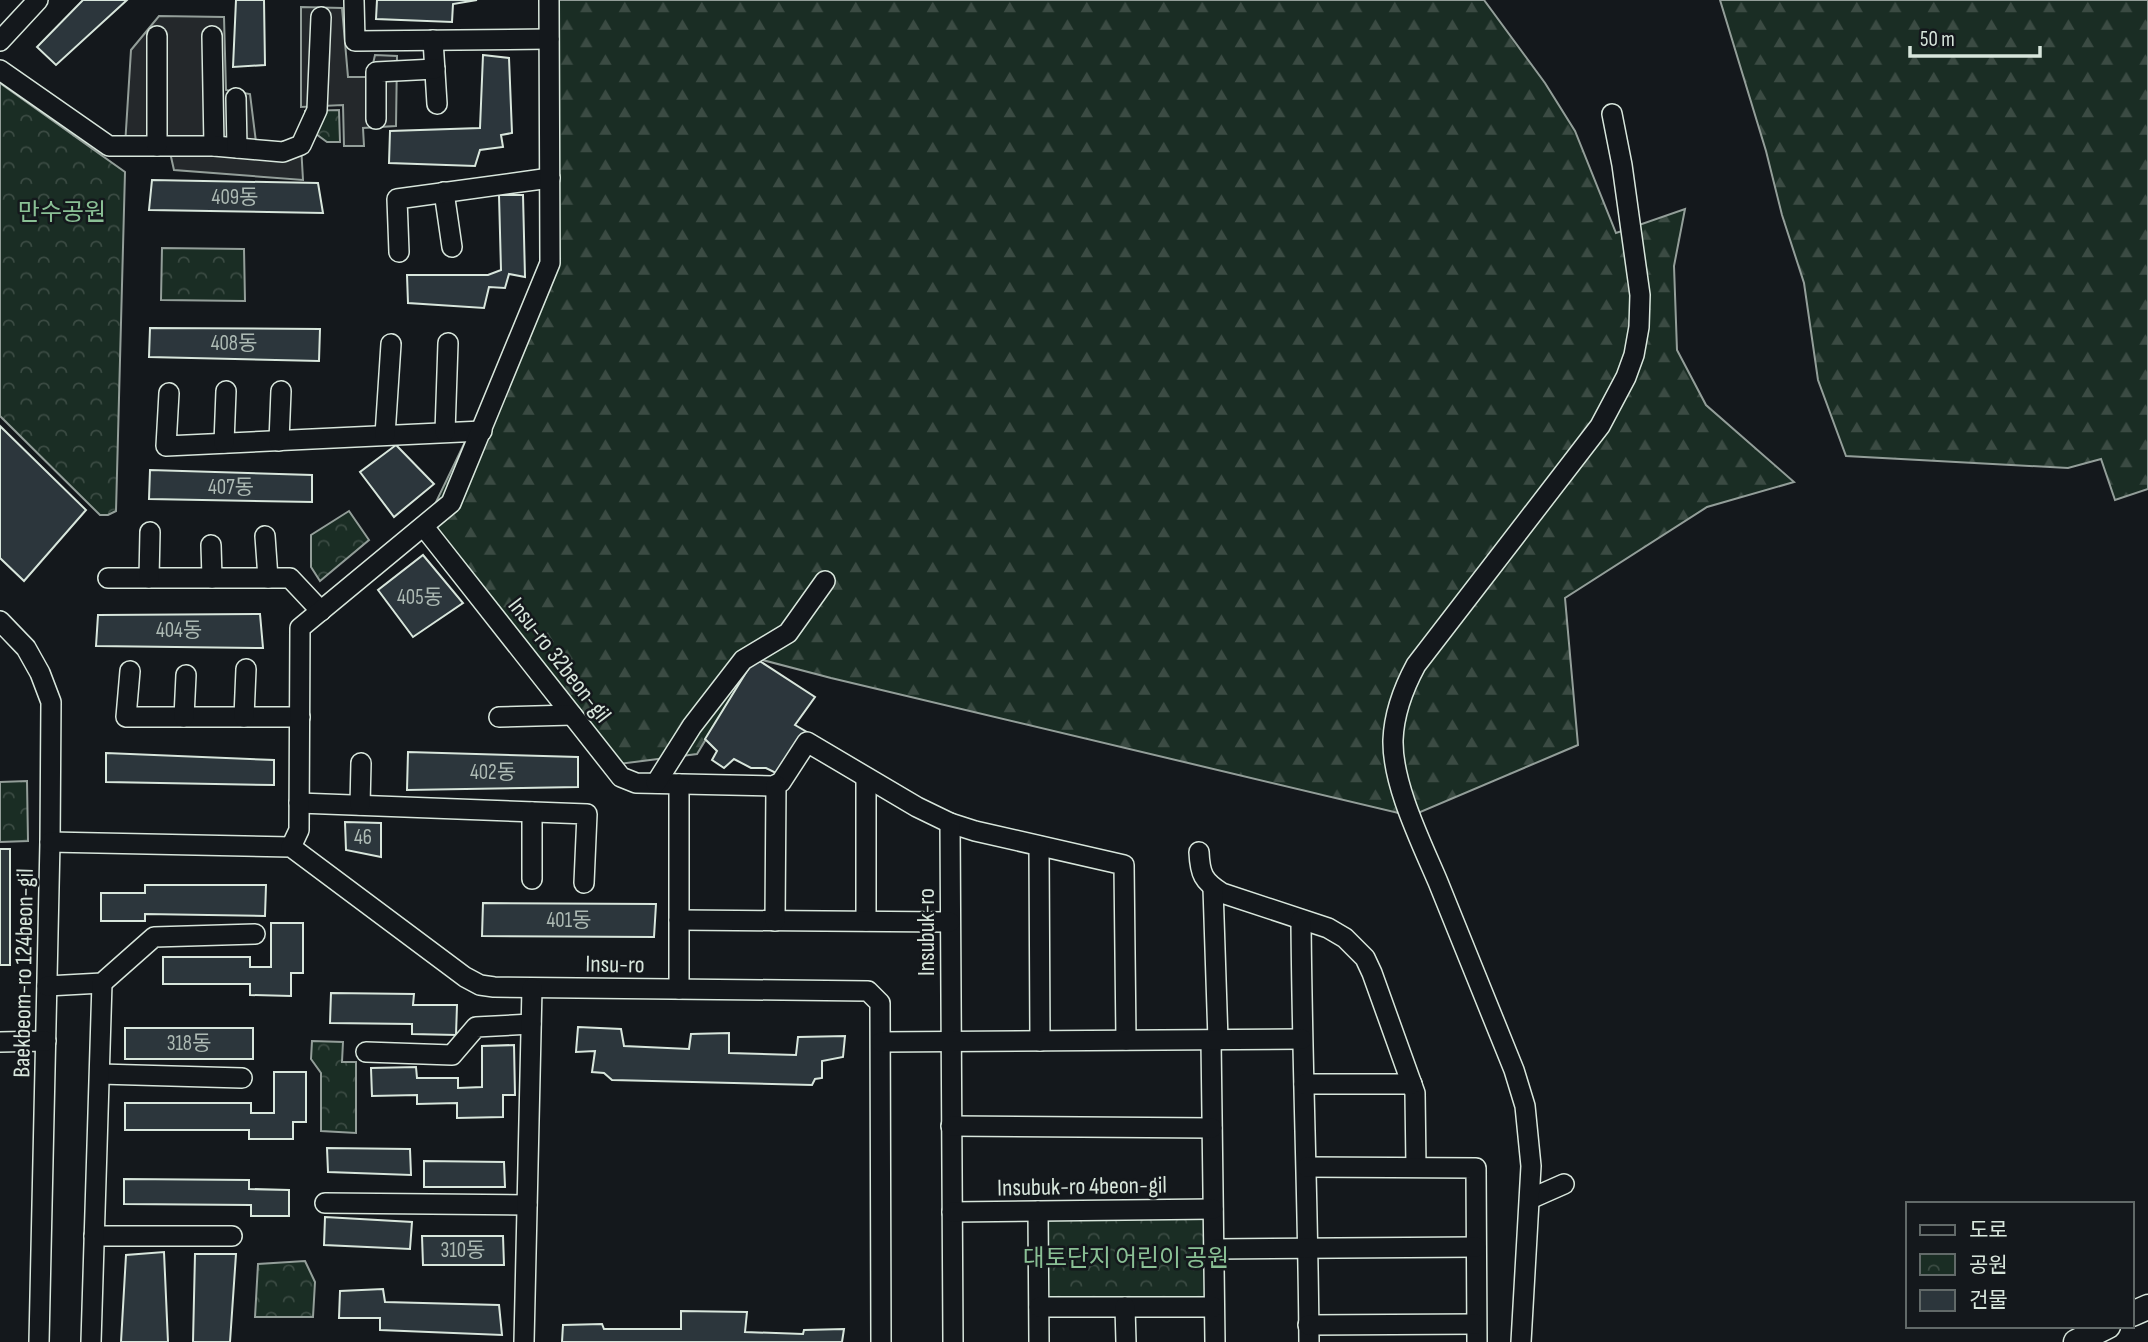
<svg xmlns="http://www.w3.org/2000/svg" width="2148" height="1342" viewBox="0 0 2148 1342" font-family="'Sofia Sans Condensed','Noto Sans KR',sans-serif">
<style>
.forest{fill:url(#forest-firs);stroke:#939e99;stroke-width:2}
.park{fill:url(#park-crowns);stroke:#939e99;stroke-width:2}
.parking{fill:#24282b;stroke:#939e99;stroke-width:2}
.building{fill:#2c363c;stroke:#d8e6dc;stroke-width:2}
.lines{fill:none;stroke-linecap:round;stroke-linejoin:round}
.minor-casing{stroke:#d8e6dc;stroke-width:22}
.major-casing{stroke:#d8e6dc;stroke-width:27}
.minor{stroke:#14181c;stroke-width:19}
.major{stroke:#14181c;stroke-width:24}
.labels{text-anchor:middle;stroke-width:5;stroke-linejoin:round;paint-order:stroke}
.number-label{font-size:21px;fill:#adbab4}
.park-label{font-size:24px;fill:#8ac095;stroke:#14181c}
.street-label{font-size:24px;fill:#d8e6dc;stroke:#14181c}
</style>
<defs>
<pattern id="forest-firs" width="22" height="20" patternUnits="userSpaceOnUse" patternTransform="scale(1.75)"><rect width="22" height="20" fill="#1a2d24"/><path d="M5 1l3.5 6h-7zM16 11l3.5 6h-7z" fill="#3b4b43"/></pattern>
<pattern id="park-crowns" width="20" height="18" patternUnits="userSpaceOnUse" patternTransform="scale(1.75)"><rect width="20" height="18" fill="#1a2d24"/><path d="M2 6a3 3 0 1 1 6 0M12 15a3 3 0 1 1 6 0" fill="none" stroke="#3b4b43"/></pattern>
</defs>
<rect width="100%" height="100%" fill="#14181c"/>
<g class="forest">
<polygon points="548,0 1484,0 1545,83 1575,131 1616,233 1685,209 1674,266 1677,350 1706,405 1794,482 1707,507 1565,598 1578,745 1411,816 831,678 755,658 697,754 611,765 424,527 544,278"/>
<polygon points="1720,0 2148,0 2148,489 2115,500 2101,459 2068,468 1846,456 1818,380 1804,283 1782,215 1766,151"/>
</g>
<g class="park">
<polygon points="0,83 125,172 116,511 108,515 100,515 0,416"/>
<polygon points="339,110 340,142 327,142 305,126 305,111"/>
<polygon points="162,248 244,249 245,301 161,300"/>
<polygon points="349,511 369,540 320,581 311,567 311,535"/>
<polygon points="27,781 28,841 0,842 0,782"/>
<polygon points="312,1041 343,1042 342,1062 356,1062 356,1133 321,1131 321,1073 311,1059"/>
<polygon points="1213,1209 1214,1307 1039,1307 1038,1211"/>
<polygon points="305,1261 315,1282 313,1317 255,1317 258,1264"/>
</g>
<g class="parking">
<polygon points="301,7 342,8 348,77 370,77 375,55 397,56 396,126 363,128 364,146 344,146 343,105 301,107"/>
<polygon points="159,16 224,17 226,90 250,94 256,142 301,145 303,180 174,170 169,148 125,146 131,50"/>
</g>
<g class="building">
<polygon points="83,0 127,0 56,65 37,47"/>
<polygon points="236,0 264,0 265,65 233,67"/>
<polygon points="377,0 477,0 453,4 452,22 376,19"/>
<polygon points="483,55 509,58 512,133 501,135 503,147 480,150 475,166 389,163 390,131 480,128"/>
<polygon points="152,180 318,183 323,213 149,210"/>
<polygon points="499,195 523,195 525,277 509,274 505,288 489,287 484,308 408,303 407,275 488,275 501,270"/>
<polygon points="150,328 320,329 319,361 149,357"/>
<polygon points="0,426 86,510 24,581 0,558"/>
<polygon points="396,445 434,484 394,517 360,472"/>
<polygon points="150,470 312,475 312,502 149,499"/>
<polygon points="423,555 463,603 413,637 378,590"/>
<polygon points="260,614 263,648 96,646 98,615"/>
<polygon points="755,658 815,697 795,725 807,732 780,775 766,768 751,768 734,759 724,768 712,760 717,751 705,739"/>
<polygon points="408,752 578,757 578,787 407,790"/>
<polygon points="106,753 274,760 274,785 106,782"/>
<polygon points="345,822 381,823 381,857 346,850"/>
<rect x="0" y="849" width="10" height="116"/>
<polygon points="145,885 266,885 265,916 145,914 145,921 101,921 101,893 145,893"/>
<polygon points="483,903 656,904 654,937 482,936"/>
<polygon points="271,923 303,923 303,973 291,973 291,996 250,995 250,984 163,984 163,957 250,957 250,967 271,967"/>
<polygon points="331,993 414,994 413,1005 457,1005 456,1035 412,1034 412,1024 330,1023"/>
<polygon points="578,1027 621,1029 624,1046 689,1049 691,1034 729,1033 729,1053 796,1055 798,1037 845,1036 843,1057 822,1061 822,1078 815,1079 812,1085 612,1080 604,1073 592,1072 595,1051 576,1052"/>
<rect x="125" y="1028" width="128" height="31"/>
<polygon points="514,1045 515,1095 503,1095 503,1117 457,1118 457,1103 417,1104 417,1095 372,1096 371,1068 416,1067 417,1078 458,1078 458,1088 482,1087 482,1046"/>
<polygon points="274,1072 306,1072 306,1122 293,1122 293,1139 249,1139 249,1130 125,1130 125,1103 251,1103 251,1113 274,1113"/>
<polygon points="327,1148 410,1149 411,1175 328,1172"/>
<polygon points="424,1161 504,1162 505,1187 424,1187"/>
<polygon points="124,1179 249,1180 249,1189 289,1190 289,1216 251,1216 251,1205 124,1204"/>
<polygon points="325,1217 412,1222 410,1249 324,1245"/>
<polygon points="422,1236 503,1236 504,1265 423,1265"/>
<polygon points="164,1252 168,1342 121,1342 126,1255"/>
<polygon points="195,1254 236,1254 230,1342 193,1342"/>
<polygon points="383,1289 385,1302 499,1305 502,1335 380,1330 380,1318 339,1318 340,1291"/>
<polygon points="681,1311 747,1312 745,1332 803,1334 804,1330 844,1329 842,1342 562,1342 563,1325 602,1324 604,1329 681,1329"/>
</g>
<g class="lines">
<defs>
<g id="minor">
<polyline points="354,1 355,41 549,39"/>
<polyline points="212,36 214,146"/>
<polyline points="433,40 437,104"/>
<polyline points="0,41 38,0"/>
<polyline points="0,70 109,146 214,146 283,152 301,145 317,110 321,17"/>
<polyline points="236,98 237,148"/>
<polyline points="376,119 376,72 435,69"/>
<polyline points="157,146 157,36"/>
<polyline points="444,192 452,247"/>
<polyline points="399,252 397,199 550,178"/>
<polyline points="169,393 166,446 482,431"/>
<polyline points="445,432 448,343"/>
<polyline points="385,435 391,344"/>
<polyline points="279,441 281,391"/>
<polyline points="224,443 226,391"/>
<polyline points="424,527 621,777 636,783 773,786 781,782 807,742 917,807 950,823 975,831 1124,865 1126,1040"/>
<polyline points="265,536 268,578"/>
<polyline points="211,545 212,578"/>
<polyline points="108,578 290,578 321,611"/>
<polyline points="149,578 150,532"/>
<polyline points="0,621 26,648 40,673 51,702 50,842 39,1342"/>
<polyline points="130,671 126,717 300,717"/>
<polyline points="184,717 186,675"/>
<polyline points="244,717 246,669"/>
<polyline points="499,717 572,715"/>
<polyline points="866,778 866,921"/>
<polyline points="656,783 692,726 743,660 788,633 825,581"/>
<polyline points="299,803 587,814 584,883"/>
<polyline points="360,805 361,763"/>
<polyline points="532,812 532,879"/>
<polyline points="950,823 953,1342"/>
<polyline points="50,842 291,847 465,977 480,985 494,987 868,991 880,1003 881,1342"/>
<polyline points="1039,846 1040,1041"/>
<polyline points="291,847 299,830 300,628 451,503 550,263 549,0"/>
<path d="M1199,852C1200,874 1203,881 1222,893L1328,928L1345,938L1365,958L1372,973L1415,1093L1416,1167"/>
<polyline points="1213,888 1218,1040"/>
<polyline points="679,920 950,922"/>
<path d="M1301,920C1302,1061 1308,1201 1309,1342"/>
<polyline points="775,921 776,785"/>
<polyline points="47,986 102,983 154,937 255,934"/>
<polyline points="679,989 679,784"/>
<polyline points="1211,1040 1215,1342"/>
<polyline points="0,1042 46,1041"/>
<polyline points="881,1042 1302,1039"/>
<polyline points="366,1052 452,1055 476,1027 531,1024"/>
<polyline points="100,1074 242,1078"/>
<polyline points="1304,1084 1412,1084"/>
<polyline points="951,1126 1212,1128"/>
<polyline points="1307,1167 1476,1168 1477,1342"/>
<polyline points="1530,1199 1564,1184"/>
<polyline points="325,1203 527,1205"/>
<polyline points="1038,1211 1039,1342"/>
<polyline points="952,1212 1213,1209"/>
<polyline points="94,1236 232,1236"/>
<polyline points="1214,1249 1476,1247"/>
<polyline points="1039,1307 1214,1307"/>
<polyline points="1125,1307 1126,1342"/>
<polyline points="1308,1325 1476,1324"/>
<polyline points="91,1342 102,983"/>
<polyline points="524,1342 532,988"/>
<path d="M1521,1342L1531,1166L1525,1106L1514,1070C1489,1007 1463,945 1438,882C1421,842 1392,784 1393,740C1394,713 1403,689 1416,665L1600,426L1626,377L1634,355L1639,327L1640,295L1622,165L1612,114"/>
</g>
<g id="major">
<polyline points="2132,1314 2148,1307"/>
<polyline points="2076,1342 2108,1326"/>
</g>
</defs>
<use href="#minor" class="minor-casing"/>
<use href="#major" class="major-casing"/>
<use href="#minor" class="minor"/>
<use href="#major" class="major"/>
</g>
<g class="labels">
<g class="number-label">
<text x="235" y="204">409동</text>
<text x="234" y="350">408동</text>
<text x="231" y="494">407동</text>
<text x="420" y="604">405동</text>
<text x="179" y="637">404동</text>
<text x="493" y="779">402동</text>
<text x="363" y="844">46</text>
<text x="569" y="927">401동</text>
<text x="189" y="1050">318동</text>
<text x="463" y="1257">310동</text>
</g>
<g class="park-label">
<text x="62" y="220">만수공원</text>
<text x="1126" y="1266">대토단지 어린이 공원</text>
</g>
<g class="street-label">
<text transform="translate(560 660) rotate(52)" y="8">Insu-ro 32beon-gil</text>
<text transform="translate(926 932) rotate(-90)" y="8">Insubuk-ro</text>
<text transform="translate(615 964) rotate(1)" y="8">Insu-ro</text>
<text transform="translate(23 973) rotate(-89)" y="8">Baekbeom-ro 124beon-gil</text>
<text transform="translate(1082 1186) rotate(-1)" y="8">Insubuk-ro 4beon-gil</text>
</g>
</g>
<rect x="1906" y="1202" width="228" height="126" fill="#14181c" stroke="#626a69" stroke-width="2"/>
<rect x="1920" y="1225" width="35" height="10" fill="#14181c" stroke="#626a69" stroke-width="2"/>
<text x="1969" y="1237" font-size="21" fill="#d8e6dc">도로</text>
<rect x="1920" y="1254" width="35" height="21" fill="url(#park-crowns)" stroke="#626a69" stroke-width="2"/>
<text x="1969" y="1272" font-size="21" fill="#d8e6dc">공원</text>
<rect x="1920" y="1290" width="35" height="21" fill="#2c363c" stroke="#626a69" stroke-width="2"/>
<text x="1969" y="1307" font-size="21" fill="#d8e6dc">건물</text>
<path d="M1910 46v10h130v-10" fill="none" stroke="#d8e6dc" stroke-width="3.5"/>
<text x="1920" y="46" font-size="21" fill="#d8e6dc" stroke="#14181c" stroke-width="5" paint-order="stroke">50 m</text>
</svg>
